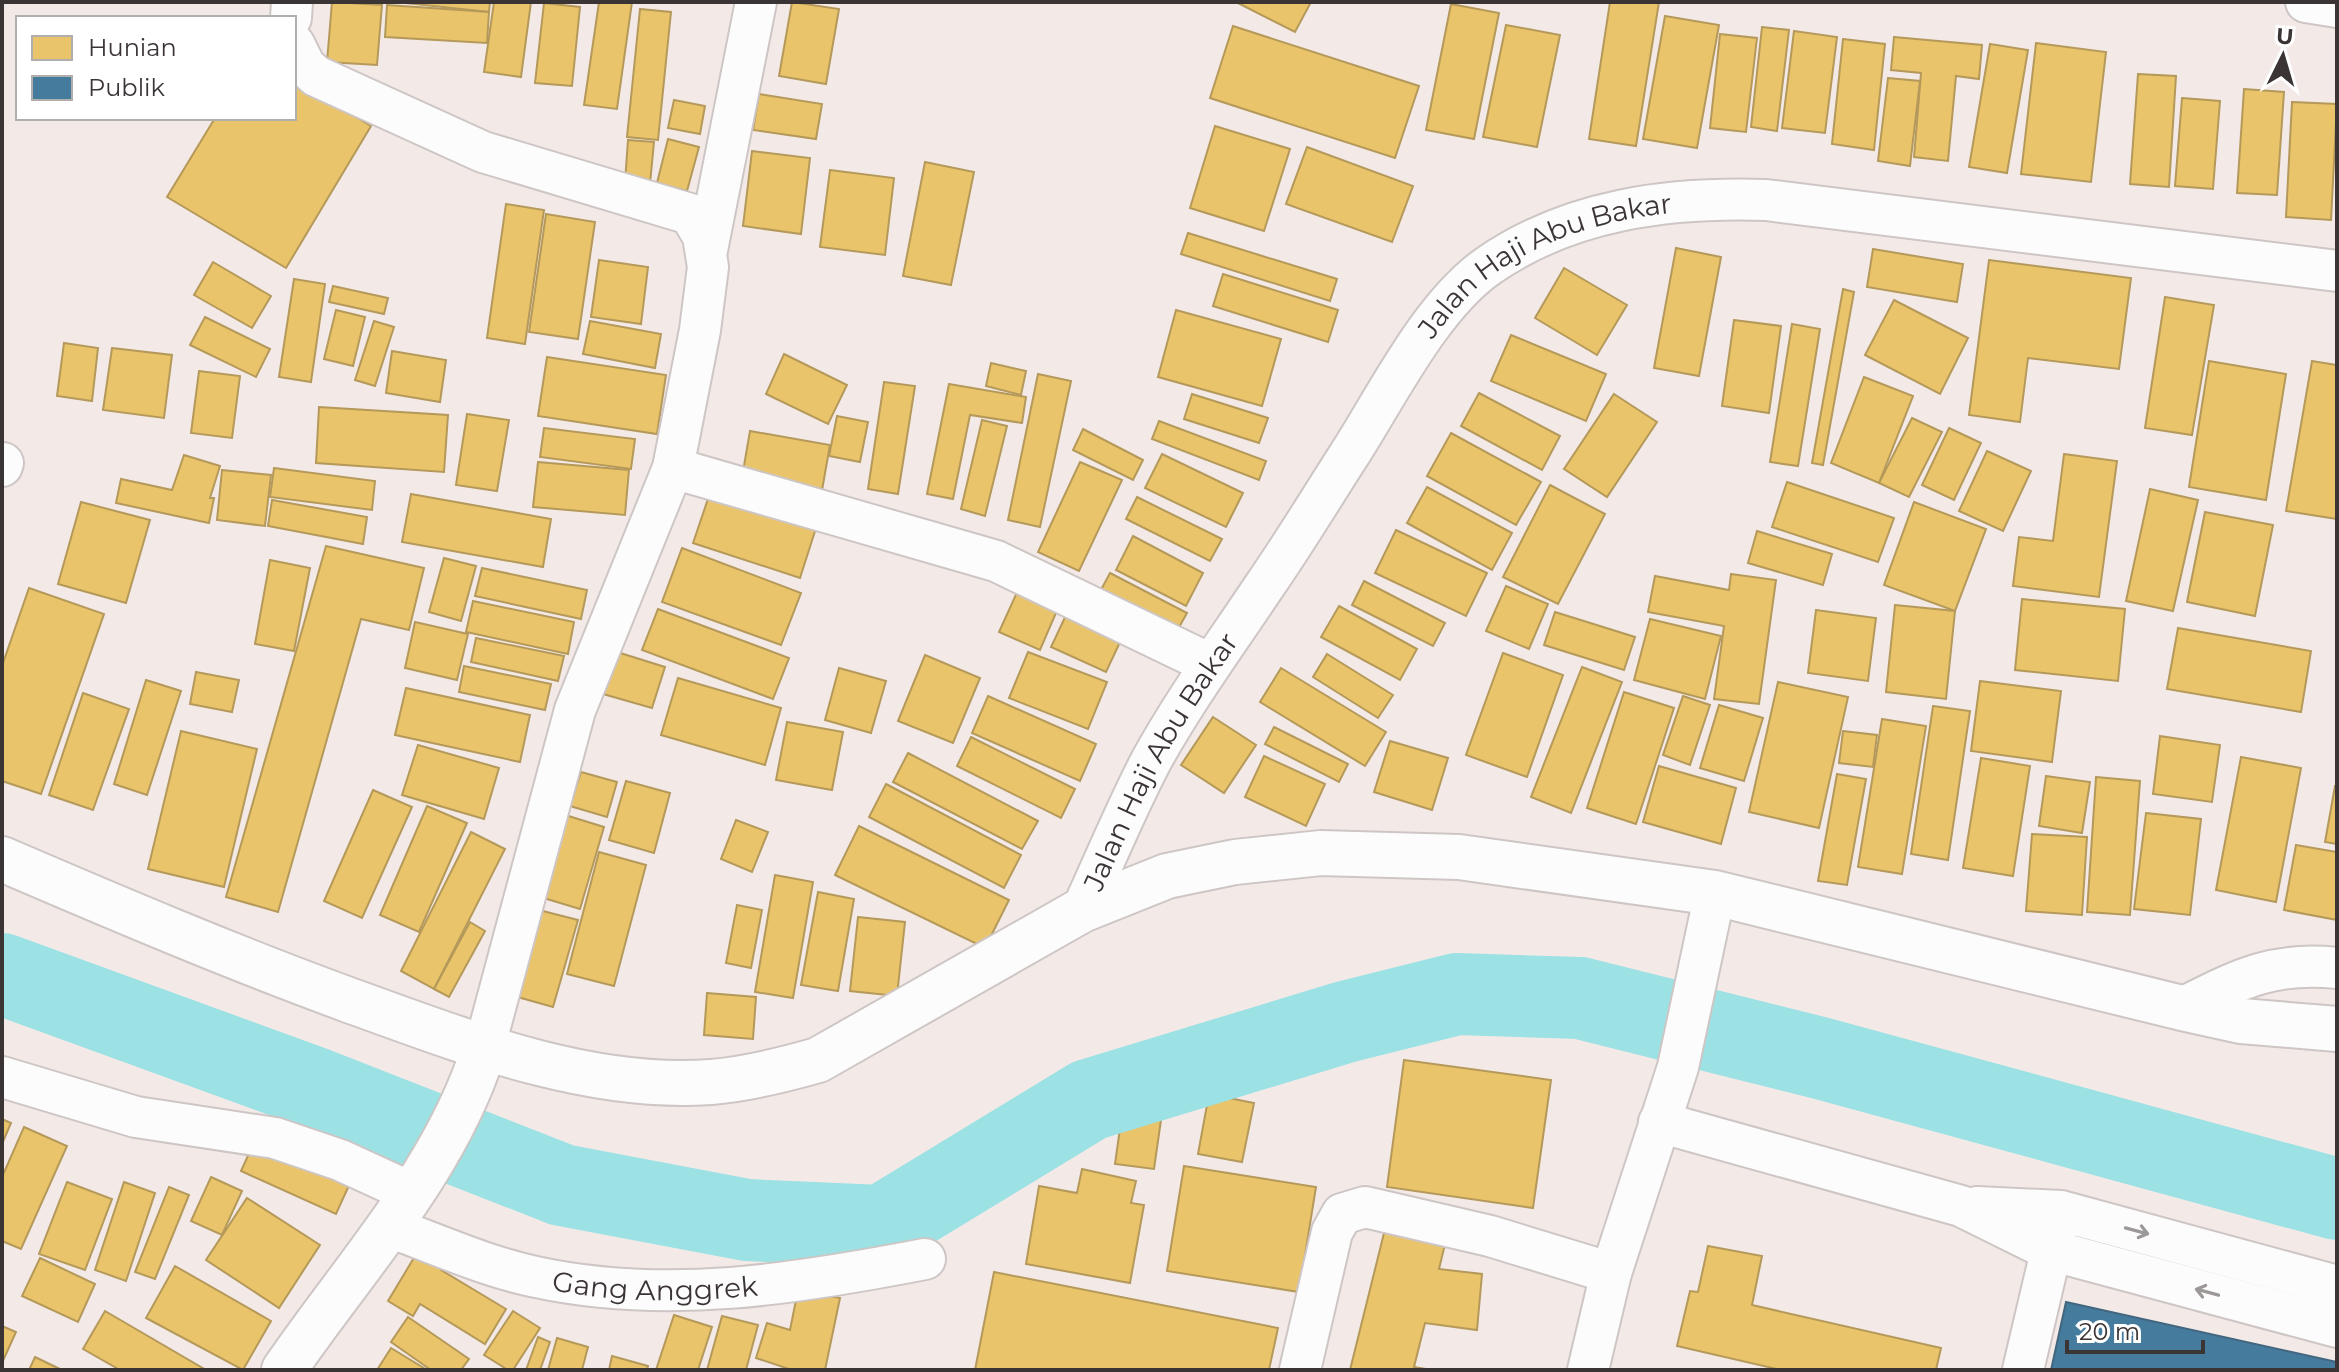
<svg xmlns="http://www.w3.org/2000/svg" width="2339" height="1372" viewBox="0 0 2339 1372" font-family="Montserrat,sans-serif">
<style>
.homes{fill:#e9c46a;stroke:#b5995a;stroke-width:2}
.public{fill:#457b9d;stroke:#42667e;stroke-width:2}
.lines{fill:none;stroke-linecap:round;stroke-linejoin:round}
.river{stroke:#9ce1e4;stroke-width:82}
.minor-casing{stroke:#cdc6c5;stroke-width:44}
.tertiary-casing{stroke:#cdc6c5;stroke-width:48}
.minor{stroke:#fdfcfc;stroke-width:40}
.tertiary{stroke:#fdfcfc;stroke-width:44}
.oneway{stroke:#9c9898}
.labels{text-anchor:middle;stroke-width:8;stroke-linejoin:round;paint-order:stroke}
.street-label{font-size:28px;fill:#3b3434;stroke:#fff}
</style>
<rect width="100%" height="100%" fill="#f3eae8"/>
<g class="homes">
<polygon points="332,2 382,5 377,65 327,62"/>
<polygon points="396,2 490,2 489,12"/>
<polygon points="494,2 531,2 521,77 484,72"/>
<polygon points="599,2 632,2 617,109 584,105"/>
<polygon points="792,2 839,9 826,84 779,76"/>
<polygon points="1236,2 1311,2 1295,32"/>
<polygon points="1610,2 1659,2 1636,146 1589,139"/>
<polygon points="544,3 580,7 572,86 535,83"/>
<polygon points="1451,4 1499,13 1474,139 1426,130"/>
<polygon points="387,5 489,12 487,43 385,37"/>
<polygon points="640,9 671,12 658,140 627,137"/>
<polygon points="1665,16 1719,25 1697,148 1643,139"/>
<polygon points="1506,25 1560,35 1537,147 1483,137"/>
<polygon points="1233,26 1419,86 1395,158 1210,98"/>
<polygon points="1762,27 1789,30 1777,131 1751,127"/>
<polygon points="1794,31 1837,37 1825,133 1782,128"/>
<polygon points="1720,34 1757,38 1746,132 1710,128"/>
<polygon points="1894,37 1982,45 1979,79 1956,76 1948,161 1914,157 1921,73 1891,70"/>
<polygon points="1843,39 1885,44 1874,150 1832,144"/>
<polygon points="2036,43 2106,52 2091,182 2021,174"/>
<polygon points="1990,44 2028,50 2007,173 1969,167"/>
<polygon points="2138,74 2176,76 2169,187 2130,184"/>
<polygon points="1888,78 1920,81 1910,166 1878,161"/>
<polygon points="294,80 371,126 286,268 167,197 215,118 294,118"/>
<polygon points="2244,89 2284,92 2277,195 2237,193"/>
<polygon points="759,94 822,104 816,139 753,130"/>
<polygon points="2182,98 2220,101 2213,189 2175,186"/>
<polygon points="674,100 705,106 700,134 668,128"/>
<polygon points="2292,102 2337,104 2331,220 2286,217"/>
<polygon points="1215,126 1290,149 1264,231 1190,208"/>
<polygon points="668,139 699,147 687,191 657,183"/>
<polygon points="628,140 654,142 650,184 625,182"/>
<polygon points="1307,147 1413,186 1392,242 1286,204"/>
<polygon points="752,151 810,158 801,234 743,226"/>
<polygon points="925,162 974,172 951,285 903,276"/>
<polygon points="830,170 894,178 885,255 820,247"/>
<polygon points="506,204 544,210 525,344 487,338"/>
<polygon points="546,214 595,222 578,339 529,332"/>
<polygon points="1188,233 1337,279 1330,301 1181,254"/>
<polygon points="1676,248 1721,257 1699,376 1654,368"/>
<polygon points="1873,249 1963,264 1957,302 1867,287"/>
<polygon points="599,260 648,267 641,324 591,317"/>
<polygon points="1989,260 2131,278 2119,369 2028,358 2020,422 1969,415"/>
<polygon points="213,262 271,296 252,328 194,295"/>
<polygon points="1564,268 1627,305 1597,355 1535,318"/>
<polygon points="1223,274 1338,310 1328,342 1213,306"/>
<polygon points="294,279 325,284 311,382 279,377"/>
<polygon points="333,286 388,298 384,314 329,302"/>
<polygon points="1843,289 1854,292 1823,465 1812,463"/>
<polygon points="2165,297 2214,305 2192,435 2145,428"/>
<polygon points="1894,300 1968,338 1940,394 1865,355"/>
<polygon points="336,310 365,317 353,366 324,359"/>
<polygon points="1176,310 1281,339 1262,406 1158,377"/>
<polygon points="205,317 270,349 256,377 190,345"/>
<polygon points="1734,320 1781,326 1769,413 1722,406"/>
<polygon points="374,321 394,327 375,386 355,380"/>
<polygon points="590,321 661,334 655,368 583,354"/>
<polygon points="1792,324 1820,329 1798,466 1770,462"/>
<polygon points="1511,335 1606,374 1586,421 1491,381"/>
<polygon points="64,343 98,348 92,401 57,396"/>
<polygon points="112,348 172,355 164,418 103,410"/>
<polygon points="392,351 446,360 440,402 386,393"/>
<polygon points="784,354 847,385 828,424 766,394"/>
<polygon points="547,357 666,375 657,434 538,416"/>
<polygon points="2209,361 2286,374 2266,500 2189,487"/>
<polygon points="2312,361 2337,365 2337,519 2286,511"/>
<polygon points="991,363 1026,371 1021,395 986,386"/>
<polygon points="199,371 240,376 232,438 191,433"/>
<polygon points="1038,374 1071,381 1040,527 1008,520"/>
<polygon points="1864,377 1913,396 1879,483 1831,463"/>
<polygon points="884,382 915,386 898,494 868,489"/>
<polygon points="949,384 1026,397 1022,423 970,415 953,499 927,494"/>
<polygon points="1479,393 1560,436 1542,470 1461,426"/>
<polygon points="1192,394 1268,418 1259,443 1184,419"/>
<polygon points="1614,394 1657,422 1607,497 1564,469"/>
<polygon points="319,407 448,415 444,472 316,463"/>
<polygon points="467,414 509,420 497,491 456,485"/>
<polygon points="837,416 868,422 860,462 829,456"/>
<polygon points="1912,418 1942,432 1909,497 1879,483"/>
<polygon points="982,420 1007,426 985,516 961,509"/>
<polygon points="1159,421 1266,461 1259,480 1152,439"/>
<polygon points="544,428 635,439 631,469 540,457"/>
<polygon points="1949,428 1981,443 1954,500 1922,485"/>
<polygon points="1083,429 1143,460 1133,480 1073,450"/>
<polygon points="750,431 830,445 821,496 741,483"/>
<polygon points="1451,433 1541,482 1516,525 1427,476"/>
<polygon points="1987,451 2031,471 2003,531 1959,511"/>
<polygon points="1162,454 1243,493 1226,527 1145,488"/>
<polygon points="2064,454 2117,461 2099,597 2013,586 2019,537 2053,541"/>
<polygon points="184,455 220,466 210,498 214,498 209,523 116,503 121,479 172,490"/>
<polygon points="538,462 629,470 625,515 533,507"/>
<polygon points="1080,462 1122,480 1079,571 1038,552"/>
<polygon points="274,468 375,481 372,510 270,497"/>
<polygon points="222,470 271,475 265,526 217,520"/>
<polygon points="1787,482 1894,518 1878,562 1772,527"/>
<polygon points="1550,485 1605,514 1558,604 1503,577"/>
<polygon points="1427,487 1512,533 1492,570 1407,523"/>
<polygon points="2150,489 2198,500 2173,611 2126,601"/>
<polygon points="711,490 817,525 800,578 693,543"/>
<polygon points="411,494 551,519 543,567 402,542"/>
<polygon points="1137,497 1222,539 1210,561 1126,519"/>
<polygon points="272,500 367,517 363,544 268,526"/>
<polygon points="81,502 150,520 126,603 58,584"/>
<polygon points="1914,502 1986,529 1955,611 1884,585"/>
<polygon points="2205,512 2273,525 2255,616 2187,602"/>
<polygon points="1396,530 1487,573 1466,616 1375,573"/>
<polygon points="1757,531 1832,554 1823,585 1748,563"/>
<polygon points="1133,536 1203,573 1186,606 1116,570"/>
<polygon points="326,546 424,568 409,630 361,619 278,912 226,897"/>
<polygon points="682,548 801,593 781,645 662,602"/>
<polygon points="444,558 476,566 461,621 429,612"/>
<polygon points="270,560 310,568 294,651 255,644"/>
<polygon points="482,568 587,590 581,619 475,596"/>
<polygon points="1110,573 1187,613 1172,640 1096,599"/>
<polygon points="1731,574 1776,580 1759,704 1714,699 1724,626 1648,612 1655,576 1729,590"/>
<polygon points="1364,581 1445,623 1433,646 1352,605"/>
<polygon points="1506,586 1548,604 1529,649 1486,631"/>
<polygon points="29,588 104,614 41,794 2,781 2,666"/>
<polygon points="1019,588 1059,606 1040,650 999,632"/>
<polygon points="2022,599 2125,609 2118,681 2015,670"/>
<polygon points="473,601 574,622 568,654 466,632"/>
<polygon points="1895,605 1955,611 1946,699 1886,692"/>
<polygon points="1339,606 1417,649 1400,680 1321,637"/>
<polygon points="658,609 789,658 773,699 642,650"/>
<polygon points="1816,610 1876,618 1868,681 1808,673"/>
<polygon points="1555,612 1635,637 1624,670 1544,645"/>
<polygon points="1067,613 1122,638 1106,672 1051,647"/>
<polygon points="1650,619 1721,636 1705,699 1634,680"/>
<polygon points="415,622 468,634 457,680 405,668"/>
<polygon points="2178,628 2311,651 2301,712 2167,689"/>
<polygon points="476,638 564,656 558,681 471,662"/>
<polygon points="617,652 665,667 652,708 603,694"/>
<polygon points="1028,652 1107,682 1088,729 1009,698"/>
<polygon points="1503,653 1563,675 1527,777 1466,755"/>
<polygon points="1327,654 1393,695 1378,718 1313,677"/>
<polygon points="925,655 980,678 953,743 898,721"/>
<polygon points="464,666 551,684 545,710 459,692"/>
<polygon points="1582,667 1622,682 1571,813 1531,797"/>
<polygon points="839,668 886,681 871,733 825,720"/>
<polygon points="1281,668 1386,732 1365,766 1260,702"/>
<polygon points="196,672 239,680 232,712 190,704"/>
<polygon points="678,678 781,708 765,765 661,735"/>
<polygon points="146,680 181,691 147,795 114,784"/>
<polygon points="1980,681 2061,691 2052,762 1971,751"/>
<polygon points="1778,682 1848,697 1819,828 1749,812"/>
<polygon points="406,688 530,715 520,762 395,735"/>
<polygon points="1624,692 1674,708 1636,824 1587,808"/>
<polygon points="83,693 129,709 93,810 49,795"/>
<polygon points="988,696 1096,744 1080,781 972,733"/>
<polygon points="1683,696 1710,705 1690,765 1663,755"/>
<polygon points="1719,705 1763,718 1744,781 1700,768"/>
<polygon points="1933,706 1970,711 1948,860 1911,854"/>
<polygon points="1213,717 1256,745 1224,793 1181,765"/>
<polygon points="1882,719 1926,726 1902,874 1858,867"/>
<polygon points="787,722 843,732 832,790 776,780"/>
<polygon points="1274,727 1348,764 1339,782 1265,744"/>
<polygon points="181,731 257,749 224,887 148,869"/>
<polygon points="1843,731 1877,735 1873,767 1839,763"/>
<polygon points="2160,736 2220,745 2212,802 2153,794"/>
<polygon points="971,737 1075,789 1061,818 957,766"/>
<polygon points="1390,741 1448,758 1432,810 1374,792"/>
<polygon points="418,745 499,768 484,819 402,795"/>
<polygon points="908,753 1038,821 1022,849 893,782"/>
<polygon points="1264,756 1325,784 1306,826 1245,797"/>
<polygon points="2241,757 2301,768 2276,902 2216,890"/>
<polygon points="1981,758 2030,766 2013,876 1963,868"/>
<polygon points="1659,766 1736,788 1721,844 1643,822"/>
<polygon points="581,772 617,782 607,817 570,806"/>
<polygon points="1837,774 1866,779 1847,885 1818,881"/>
<polygon points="2046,776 2090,782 2082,833 2039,826"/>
<polygon points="2096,777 2140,781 2130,915 2087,912"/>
<polygon points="626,781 670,793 654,853 609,840"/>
<polygon points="886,784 1021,855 1004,888 869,817"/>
<polygon points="2335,786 2337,786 2337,844 2325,842"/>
<polygon points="373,790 412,807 362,918 324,901"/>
<polygon points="427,806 467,823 419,932 380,915"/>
<polygon points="2146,813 2201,819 2190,915 2134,909"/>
<polygon points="562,814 604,827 580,909 537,896"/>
<polygon points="736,820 768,832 752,872 721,859"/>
<polygon points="859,826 1009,900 985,948 835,875"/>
<polygon points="471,832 505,849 434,989 401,971"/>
<polygon points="2032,834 2087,837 2082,915 2026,911"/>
<polygon points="2296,845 2337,852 2337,920 2284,910"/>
<polygon points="599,852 646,865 614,986 567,974"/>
<polygon points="775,875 813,882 793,998 755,992"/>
<polygon points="818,892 854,899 838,991 801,985"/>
<polygon points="737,905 762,910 751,968 726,963"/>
<polygon points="539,910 578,920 553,1007 514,996"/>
<polygon points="858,917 905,922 897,996 850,991"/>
<polygon points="470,922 485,931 449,997 434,989"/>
<polygon points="707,993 756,997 753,1039 704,1035"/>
<polygon points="1404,1060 1551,1080 1533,1208 1387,1187"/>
<polygon points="1209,1094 1254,1103 1242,1162 1198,1154"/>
<polygon points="1123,1107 1162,1113 1154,1169 1115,1164"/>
<polygon points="2,1119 11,1123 2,1144"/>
<polygon points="24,1127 67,1146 21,1249 2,1241 2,1177"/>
<polygon points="256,1138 351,1181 336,1214 241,1171"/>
<polygon points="1184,1166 1316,1187 1299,1292 1167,1271"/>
<polygon points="1082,1169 1136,1181 1131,1203 1144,1205 1130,1283 1026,1264 1039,1186 1077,1193"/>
<polygon points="211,1177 242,1191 222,1235 191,1221"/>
<polygon points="67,1182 112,1199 85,1270 39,1254"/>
<polygon points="124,1182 155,1193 126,1281 95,1270"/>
<polygon points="169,1187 189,1195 155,1279 135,1272"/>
<polygon points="247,1198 320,1245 279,1308 206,1260"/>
<polygon points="1387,1221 1447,1236 1439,1269 1482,1274 1477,1330 1425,1323 1414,1367 1432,1370 1350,1370"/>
<polygon points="421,1246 447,1261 441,1270 506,1309 485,1344 420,1304 413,1316 388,1301"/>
<polygon points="1708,1246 1762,1256 1752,1305 1941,1348 1936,1370 1781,1370 1677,1346 1690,1291 1698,1292"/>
<polygon points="40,1258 95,1284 78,1322 22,1296"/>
<polygon points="175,1266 271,1321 243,1370 146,1318"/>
<polygon points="994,1272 1278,1328 1269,1370 975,1370"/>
<polygon points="798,1290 840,1298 825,1370 792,1370 756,1358 767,1323 790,1330"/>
<polygon points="105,1311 206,1370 120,1370 83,1349"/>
<polygon points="513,1311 540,1328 513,1370 508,1370 484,1355"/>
<polygon points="674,1315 712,1327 698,1370 656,1370"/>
<polygon points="722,1316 758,1325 746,1370 707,1370"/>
<polygon points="408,1317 469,1359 461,1370 431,1370 391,1342"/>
<polygon points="2,1326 16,1332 2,1363"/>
<polygon points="538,1337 550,1342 540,1370 526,1370"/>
<polygon points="557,1338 588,1347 582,1370 548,1370"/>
<polygon points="391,1348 427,1370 377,1370"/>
<polygon points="612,1356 648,1366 647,1370 609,1370"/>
<polygon points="35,1357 62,1370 29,1370"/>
</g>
<polygon class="public" points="2066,1302 2337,1362 2337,1370 2051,1370"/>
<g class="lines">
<polyline class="river" points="2,974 312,1087 562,1185 747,1220 882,1226 1089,1100 1345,1022 1457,994 1580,998 1820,1058 2337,1199"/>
<defs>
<g id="minor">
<polyline points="2306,2 2337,7"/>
<polyline points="291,18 292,2"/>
<polyline points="294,44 305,66 316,76 483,152 690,214 703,236 708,267 700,330 673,468 575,710 484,1049"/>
<polyline points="707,250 756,2"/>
<polyline points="2,466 3,463"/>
<polyline points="673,468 996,561 1210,664"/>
<path id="s1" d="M1082,910C1105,860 1126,809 1151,761C1184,701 1225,645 1263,588C1293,545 1320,500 1349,455C1387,396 1430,307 1488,266C1570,209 1669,197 1766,200L2337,271"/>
<path d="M2182,1008C2238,980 2272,961 2337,968"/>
<polyline points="2,1077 136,1117 275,1138 340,1160 412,1193"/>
<polyline points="1659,1122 1961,1206 2050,1250 2337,1327"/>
<polyline points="1977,1207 2061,1211 2337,1286"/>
<path id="s2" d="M392,1228C439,1245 487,1267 536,1277C666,1305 796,1284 925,1259"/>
<polyline points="1300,1370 1332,1232 1342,1214 1365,1207 1490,1236 1611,1273"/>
<polyline points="1588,1370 1611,1273 1678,1067 1715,893"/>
<polyline points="2023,1370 2057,1226"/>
</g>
<g id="tertiary">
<path d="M2,859C116,908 229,956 346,999C460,1040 587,1091 711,1082C748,1079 783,1070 818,1060L1082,910L1167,876L1235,862L1321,853L1459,857L1715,893L2182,1008L2241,1021L2337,1029"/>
<path d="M284,1370C355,1266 445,1172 484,1049"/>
</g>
</defs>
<use href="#minor" class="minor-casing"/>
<use href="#tertiary" class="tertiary-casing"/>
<use href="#minor" class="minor"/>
<use href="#tertiary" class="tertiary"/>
</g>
<defs><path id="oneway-shaft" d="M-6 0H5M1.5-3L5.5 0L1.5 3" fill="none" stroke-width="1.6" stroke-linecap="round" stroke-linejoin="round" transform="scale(2)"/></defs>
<g class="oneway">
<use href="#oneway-shaft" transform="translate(2137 1231) rotate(15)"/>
<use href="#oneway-shaft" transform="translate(2207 1292) rotate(-165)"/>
</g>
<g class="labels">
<g class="street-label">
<text dy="10" stroke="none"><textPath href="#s1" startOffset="816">Jalan Haji Abu Bakar</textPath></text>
<text dy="10" stroke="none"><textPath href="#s1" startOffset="168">Jalan Haji Abu Bakar</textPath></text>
<text dy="10" stroke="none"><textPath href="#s2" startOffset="272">Gang Anggrek</textPath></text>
</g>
</g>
<rect width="2339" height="1372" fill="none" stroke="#3b3434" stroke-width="8"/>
<rect x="16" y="16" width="280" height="104" fill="#ffffff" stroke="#b1aeae" stroke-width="2"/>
<rect x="32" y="36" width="40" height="24" fill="#e9c46a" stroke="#b1aeae" stroke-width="2"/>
<text x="88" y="56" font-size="24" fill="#3b3434">Hunian</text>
<rect x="32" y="76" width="40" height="24" fill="#457b9d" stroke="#b1aeae" stroke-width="2"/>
<text x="88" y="96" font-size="24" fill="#3b3434">Publik</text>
<g transform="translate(2283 56) rotate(5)" stroke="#ffffff" stroke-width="6" paint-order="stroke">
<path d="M0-6L14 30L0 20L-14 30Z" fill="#3b3434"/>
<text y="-12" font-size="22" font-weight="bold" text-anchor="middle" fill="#3b3434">U</text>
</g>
<path d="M2067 1340v12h136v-12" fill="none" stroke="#3b3434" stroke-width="4"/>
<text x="2079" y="1340" font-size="24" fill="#3b3434" stroke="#ffffff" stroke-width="6" paint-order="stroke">20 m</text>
</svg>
